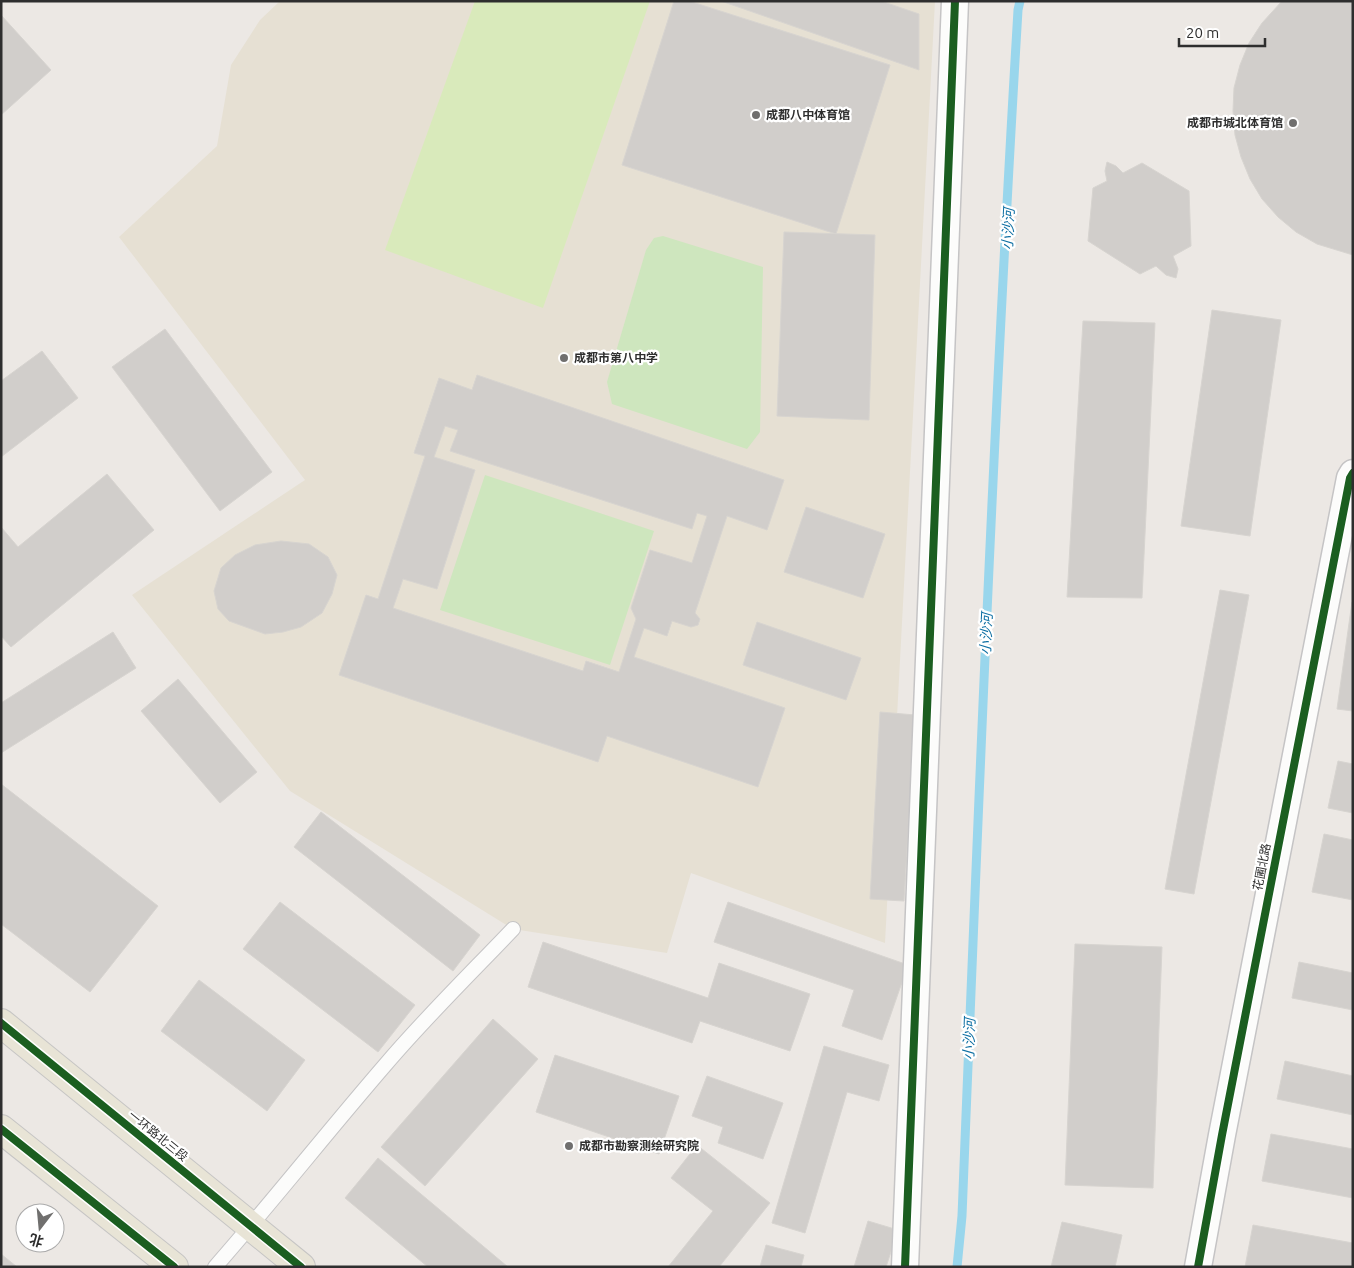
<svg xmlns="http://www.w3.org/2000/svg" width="1354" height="1268" viewBox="0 0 1354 1268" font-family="Ubuntu,'Noto Sans SC',sans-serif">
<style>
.education{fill:#e6e0d3}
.green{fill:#cee6be}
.pitch{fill:#d9eabb}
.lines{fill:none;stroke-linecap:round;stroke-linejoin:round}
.stream{stroke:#99d6ec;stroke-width:9}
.building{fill:#d1cecb;stroke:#d7d4d0;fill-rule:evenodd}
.lane-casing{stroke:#c5c4c5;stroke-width:16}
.street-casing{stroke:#c5c4c5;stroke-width:29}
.primary-casing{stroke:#c6c5c4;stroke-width:30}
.lane{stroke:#fcfcfb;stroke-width:14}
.street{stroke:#fcfcfb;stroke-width:26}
.primary{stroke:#e8e4d6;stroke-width:28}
.cycleway-casing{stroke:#fff;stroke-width:11}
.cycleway{stroke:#1b5e20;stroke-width:8}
.poi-dot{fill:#706f6e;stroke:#fff;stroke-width:2}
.labels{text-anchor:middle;stroke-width:4.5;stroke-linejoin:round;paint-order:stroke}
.poi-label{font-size:12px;font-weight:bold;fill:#2e2e2e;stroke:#fff;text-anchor:start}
.street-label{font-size:12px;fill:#2e2e2e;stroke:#fff}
.water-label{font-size:14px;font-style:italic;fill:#0d6fa3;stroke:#fff}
</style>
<rect width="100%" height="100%" fill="#ece8e4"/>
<polygon class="education" points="280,1 935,1 885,943 691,873 667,953 513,929 290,791 132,595 305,480 119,237 217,146 231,65 260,20"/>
<g class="green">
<polygon points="663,236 763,267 760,432 747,449 612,404 607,382 646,250 654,238"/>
<polygon points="485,475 654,531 610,665 440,610"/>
</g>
<polygon class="pitch" points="475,1 650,1 543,308 385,250"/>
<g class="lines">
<path class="stream" d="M957,1267L962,1216C978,814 994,411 1018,10L1020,1"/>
</g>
<g class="building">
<polygon points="674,1 689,1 890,65 836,234 622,165"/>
<polygon points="721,1 881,1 919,14 919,70"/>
<polygon points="1282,1 1353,1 1353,255 1317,244 1296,232 1278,217 1262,199 1250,179 1241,157 1235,135 1233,111 1234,88 1240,65 1249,43 1262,23"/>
<polygon points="1,15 51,70 1,115"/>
<polygon points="1107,162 1116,166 1123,173 1142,163 1189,191 1191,246 1173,256 1178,269 1176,278 1166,275 1156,266 1140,274 1088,241 1093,188 1107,181 1105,171"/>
<polygon points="784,232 875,235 869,420 777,416"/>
<polygon points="1212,310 1281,320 1250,536 1181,526"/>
<polygon points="1083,321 1155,323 1142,598 1067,597"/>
<polygon points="165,329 272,472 220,511 112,367"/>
<polygon points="42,351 78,398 1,457 1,381"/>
<path d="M477,375L784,480L767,530L727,516L695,613L700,619L698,625L691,627L672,621L667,636L644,628L634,657L785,708L758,787L607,736L598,762L339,675L366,595L378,599L425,456L414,453L439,378L472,390ZM445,426L458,430L450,451L692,529L697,513L707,516L692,563L650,550L631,608L636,619L619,672L586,661L583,671L393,608L403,579L437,589L475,470L434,457Z"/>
<polygon points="107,474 154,530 11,647 1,636 1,527 18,547"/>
<polygon points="806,507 885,534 863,598 784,572"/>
<polygon points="281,541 309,544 328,557 337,575 332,594 322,613 301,627 283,632 265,634 229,621 218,609 214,591 221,568 235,555 255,545"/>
<polygon points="1220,590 1249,595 1194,894 1165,889"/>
<polygon points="1352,602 1353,602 1353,711 1337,709"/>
<polygon points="757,622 861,658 846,700 743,665"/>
<polygon points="113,632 136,668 1,753 1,703"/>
<polygon points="178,679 257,772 220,803 141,711"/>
<polygon points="880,712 915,715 904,901 870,899"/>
<polygon points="1338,761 1353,764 1353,813 1328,808"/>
<polygon points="1,784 158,906 90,992 1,924"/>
<polygon points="321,812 480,935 453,971 294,847"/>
<polygon points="1324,834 1353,840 1353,900 1312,892"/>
<polygon points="280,902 415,1005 378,1052 243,949"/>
<polygon points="728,902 908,965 882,1040 842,1026 854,990 714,942"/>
<polygon points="543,942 708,998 719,963 810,994 790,1051 700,1021 692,1043 528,987"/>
<polygon points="1075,944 1162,947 1153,1188 1065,1185"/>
<polygon points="1299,962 1353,973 1353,1010 1292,998"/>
<polygon points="199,980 305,1060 267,1111 161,1031"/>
<polygon points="493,1019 538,1059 425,1186 381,1147"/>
<polygon points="824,1046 889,1065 879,1101 847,1092 805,1233 772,1223"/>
<polygon points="555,1055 679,1096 659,1154 536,1112"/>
<polygon points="1285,1061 1353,1076 1353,1115 1277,1099"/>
<polygon points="707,1076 783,1103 763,1159 718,1143 723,1127 692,1116"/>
<polygon points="1271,1134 1353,1149 1353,1198 1262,1181"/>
<polygon points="697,1145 770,1203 719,1267 668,1267 713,1211 671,1178"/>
<polygon points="378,1158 508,1267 428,1267 345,1198"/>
<polygon points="868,1221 898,1230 886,1267 854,1267"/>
<polygon points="1062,1222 1122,1235 1115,1267 1051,1267"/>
<polygon points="1253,1225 1353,1243 1353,1267 1245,1267"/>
<polygon points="766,1245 804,1255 801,1267 760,1267"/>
<polygon points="1,1254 17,1267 1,1267"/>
</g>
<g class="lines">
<defs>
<path id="lane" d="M215,1267C273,1201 328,1131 386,1064C426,1017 470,974 513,929"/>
<g id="street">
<polyline points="905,1267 955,1"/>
<polyline points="1198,1267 1222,1135 1350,478 1353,473"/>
</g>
<g id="primary">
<polyline points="1,1023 301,1267"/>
<polyline points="1,1129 174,1267"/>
</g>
</defs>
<use href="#lane" class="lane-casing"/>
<use href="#street" class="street-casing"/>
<use href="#primary" class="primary-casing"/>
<use href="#lane" class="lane"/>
<use href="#street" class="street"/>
<use href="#primary" class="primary"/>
<defs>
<g id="cycleway">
<polyline points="1,1023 301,1267"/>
<polyline points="1,1129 174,1267"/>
<polyline points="905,1267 955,1"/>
<polyline points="1198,1267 1222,1135 1350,478 1353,473"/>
</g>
</defs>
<use href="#cycleway" class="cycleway-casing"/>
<use href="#cycleway" class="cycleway"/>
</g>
<g class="poi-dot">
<circle cx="756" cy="115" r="5"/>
<circle cx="1293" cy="123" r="5"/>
<circle cx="564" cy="358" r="5"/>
<circle cx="569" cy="1146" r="5"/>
</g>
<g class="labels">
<g class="poi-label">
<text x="766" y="119">成都八中体育馆</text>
<text x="1283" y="127" text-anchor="end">成都市城北体育馆</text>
<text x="574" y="362">成都市第八中学</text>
<text x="579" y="1150">成都市勘察测绘研究院</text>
</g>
<g class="street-label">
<text transform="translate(1262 867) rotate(-79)" y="4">花圃北路</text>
<text transform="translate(158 1136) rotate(39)" y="4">一环路北三段</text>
</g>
<g class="water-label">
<text transform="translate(1008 229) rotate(-87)" y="5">小沙河</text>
<text transform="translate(986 634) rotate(-87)" y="5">小沙河</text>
<text transform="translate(969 1039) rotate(-88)" y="5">小沙河</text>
</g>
</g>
<rect width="1354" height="1268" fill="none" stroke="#2e2e2e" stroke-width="5"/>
<g transform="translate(40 1228) rotate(196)"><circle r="24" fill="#ffffff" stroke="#ababab"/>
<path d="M0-4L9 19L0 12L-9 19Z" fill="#706f6e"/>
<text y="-8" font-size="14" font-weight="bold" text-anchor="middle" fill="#2e2e2e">北</text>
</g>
<path d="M1179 38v8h86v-8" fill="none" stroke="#2e2e2e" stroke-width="2.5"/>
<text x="1186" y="38" font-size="15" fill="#2e2e2e" stroke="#ffffff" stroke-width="4" paint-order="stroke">20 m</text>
</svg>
